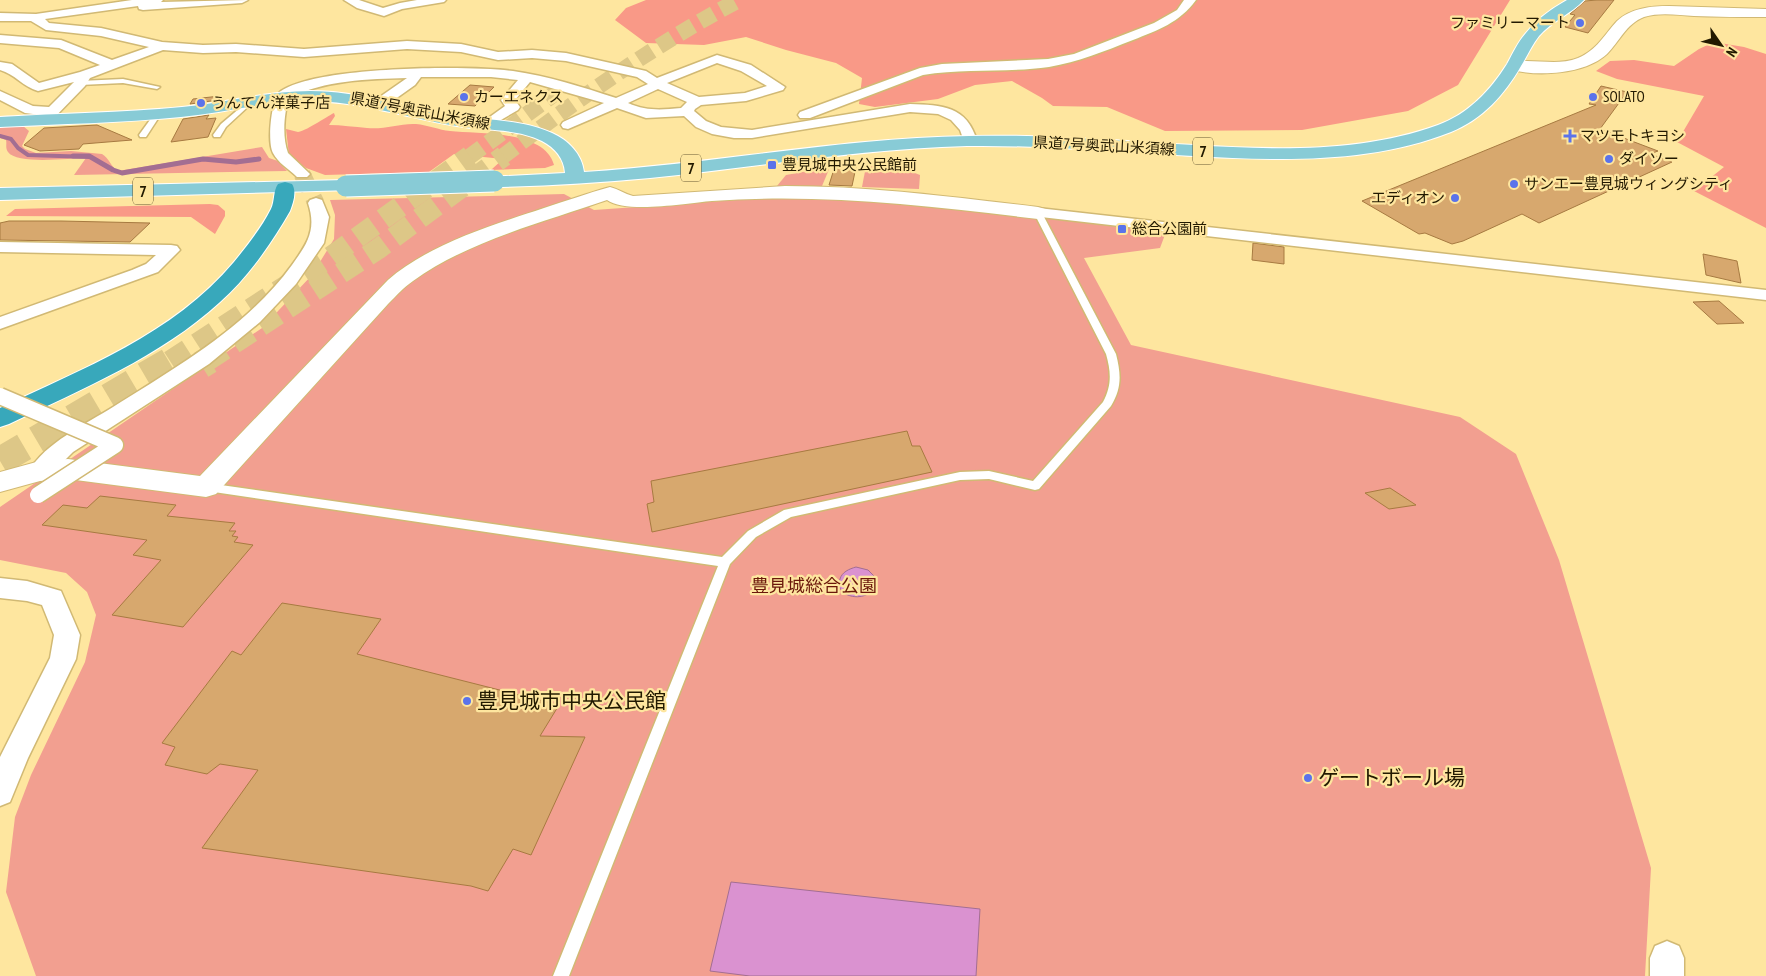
<svg xmlns="http://www.w3.org/2000/svg" width="1766" height="976" viewBox="0 0 1766 976" font-family="'PT Sans Narrow','Noto Sans JP',sans-serif">
<style>
.green{fill:#f29f90}
.forest{fill:#f99987}
.water{fill:#da92d0;stroke:#a36e92}
.lines{fill:none;stroke-linecap:round;stroke-linejoin:round}
.stream-far1{stroke:#a36e92;stroke-width:4}
.stream{stroke:#a36e92;stroke-width:5}
.building{fill:#d7a86e;stroke:#a77a41}
.minor-tunnel{stroke:#ddc787;stroke-width:17;stroke-dasharray:17 9;stroke-linecap:butt}
.motorway-tunnel-far2{stroke:#ddc787;stroke-width:16;stroke-dasharray:16 8;stroke-linecap:butt}
.motorway-tunnel-far1{stroke:#ddc787;stroke-width:21;stroke-dasharray:21 11;stroke-linecap:butt}
.motorway-tunnel{stroke:#ddc787;stroke-width:28;stroke-dasharray:28 14;stroke-linecap:butt}
.service-casing{stroke:#d1b974;stroke-width:3}
.minor-casing{stroke:#d1b974;stroke-width:3}
.tertiary-casing{stroke:#d1b974;stroke-width:2}
.primary-casing{stroke:#fff;stroke-width:2}
.motorway-casing{stroke:#fff;stroke-width:2}
.service{fill:#fff;fill-rule:evenodd}
.minor{fill:#fff;fill-rule:evenodd}
.tertiary{fill:#fff;fill-rule:evenodd}
.primary{fill:#88cbd6;fill-rule:evenodd}
.motorway{fill:#38a8bb;fill-rule:evenodd}
.pedestrian-bridge-casing{stroke:#d1b974;stroke-width:19;stroke-linecap:butt}
.primary-bridge-casing{stroke:#fff;stroke-width:23;stroke-linecap:butt}
.pedestrian-bridge{stroke:#fff;stroke-width:16}
.primary-bridge{stroke:#88cbd6;stroke-width:21}
.poi-dot{fill:#5b73ea;stroke:#fee69f;stroke-width:2}
.labels{text-anchor:middle;stroke-width:4.5;stroke-linejoin:round;paint-order:stroke}
.far-poi-label{font-size:15px;fill:#221900;stroke:#fee69f;text-anchor:start}
.far-street-label{font-size:15px;fill:#221900;stroke:#fee69f}
.shield{fill:#fee69f;stroke:#645630;stroke-width:1}
.shield-label{font-size:16px;font-weight:bold;fill:#221900}
.park-label{font-size:18px;fill:#6b170b;stroke:#fee69f}
.near-poi-label{font-size:21px;fill:#221900;stroke:#fee69f;text-anchor:start}
</style>
<rect width="100%" height="100%" fill="#fee69f"/>
<g class="green">
<path d="M23,126L29,131L22,146L25,149L36,153L71,151L102,154C109,158 111,167 118,171L262,147L269,158L278,161L287,171L74,175L86,158C70,158 17,165 8,152C5,148 7,144 6,140L0,138V127Z"/>
<polygon points="894,165 920,175 919,189 862,187 866,166"/>
<polygon points="830,167 822,186 777,186 786,175"/>
<polygon points="564,194 594,210 807,195 921,203 1166,232 1160,248 1084,258 1131,345 1460,417 1516,454 1559,560 1651,868 1645,976 36,976 6,892 15,817 31,775 85,662 96,615 87,592 66,573 0,560 0,507 262,328 312,275 334,239 335,215 330,200"/>
</g>
<g class="forest">
<polygon points="646,0 1510,0 1458,85 1408,111 1302,130 1165,131 1107,107 1053,106 1042,98 1012,81 975,85 938,99 875,107 859,104 862,78 836,63 786,50 746,37 704,45 646,43 615,20 626,8"/>
<polygon points="1714,42 1744,47 1766,54 1766,228 1694,191 1724,167 1677,142 1704,96 1617,79 1596,71 1610,61 1634,60 1674,66 1699,49"/>
<path d="M334,113L335,116L329,125C342,125 354,127 367,128C384,130 400,123 416,124C428,125 439,130 450,131C478,134 545,130 554,165L545,168L491,170L503,159L454,154L429,172L325,175L306,168L289,155L286,129C290,130 294,131 298,132C304,132 326,117 334,113Z"/>
<polygon points="210,204 218,205 225,211 225,216 215,234 191,217 6,216 15,209"/>
</g>
<g class="water">
<path d="M856,567L868,570L875,577C880,605 832,601 840,579C842,572 849,569 856,567Z"/>
<polygon points="731,882 980,909 976,976 750,976 710,971"/>
</g>
<g class="lines">
<polyline class="stream-far1" points="0,136 11,139 18,148 28,155 91,157"/>
<polyline class="stream" points="73,156 89,156 113,170 122,173 203,159 236,162 259,159"/>
</g>
<g class="building">
<polygon points="1597,0 1614,0 1588,33 1565,27 1575,15 1570,14 1585,1"/>
<polygon points="470,85 494,87 475,106 448,104"/>
<polygon points="1601,86 1627,92 1600,129 1658,151 1650,154 1672,162 1539,223 1522,214 1463,241 1452,244 1425,233 1419,234 1362,201 1596,105 1589,104"/>
<polygon points="220,96 218,100 190,104 193,99"/>
<polygon points="209,115 206,119 216,118 208,137 171,142 183,119"/>
<polygon points="97,125 132,140 83,144 79,149 40,151 24,145 44,128"/>
<polygon points="835,166 856,167 852,186 829,185"/>
<polygon points="9,221 61,221 150,223 130,242 0,240 0,223"/>
<polygon points="1253,243 1284,247 1284,264 1252,260"/>
<polygon points="1703,254 1737,261 1741,283 1706,275"/>
<polygon points="1719,301 1744,323 1717,324 1693,302"/>
<polygon points="907,431 912,446 920,446 932,472 652,532 647,504 654,502 651,481"/>
<polygon points="1390,488 1416,505 1389,509 1365,493"/>
<polygon points="100,496 176,505 167,516 235,523 229,531 236,531 232,536 238,537 234,542 253,545 183,627 112,615 161,560 133,555 147,540 42,525 63,505 87,508"/>
<polygon points="282,603 381,619 357,654 559,705 540,736 585,737 531,855 513,849 488,891 471,886 202,848 258,770 220,764 207,774 165,765 175,747 162,743 232,651 241,655"/>
</g>
<g class="lines">
<polyline class="minor-tunnel" points="302,174 316,203"/>
<g class="motorway-tunnel-far2">
<polyline points="469,157 557,92"/>
<path d="M502,157C578,99 654,45 739,0"/>
</g>
<g class="motorway-tunnel-far1">
<polyline points="170,361 329,258 470,156"/>
<polyline points="207,361 378,249 504,156"/>
</g>
<g class="motorway-tunnel">
<polyline points="201,365 209,360"/>
<polyline points="0,461 172,360"/>
</g>
<defs>
<g id="service">
<polygon points="123,79 160,87 157,89 123,83 80,85 77,83 80,81"/>
<polygon points="247,102 252,103 226,127 220,137 214,137 213,135 221,124"/>
<polygon points="155,113 161,114 146,137 140,137 139,135"/>
<path d="M1035,211L1042,213L1116,354C1121,374 1122,388 1111,406L1039,489L1035,490L989,479L960,480L791,517L756,537L730,564L569,976H553L718,566L207,491L203,490L201,487L203,484L207,483L722,557L748,531L784,510L960,472L989,471L1033,481L1103,402C1112,385 1111,372 1106,354L1034,213Z"/>
</g>
<g id="minor">
<path d="M132,0H163L161,2L248,0L242,3L143,10L139,9L138,6L45,19L49,23L101,28L162,42L203,45L236,44L304,49L407,41L461,44L498,52L532,50L566,53L646,71L657,78L717,55L751,65L785,87L783,90L746,101L701,105L695,109L694,111L706,121L721,127L752,130L910,104C942,105 967,106 977,141L975,144H965L960,130L951,120L938,114L910,112L752,138H734L712,134L696,127L684,116L646,118L617,108L568,129L563,128L561,125L563,122L604,103L530,82L515,100L520,107L518,110L487,128L482,127L480,124L505,106L501,100L518,80L491,77H421L415,85L384,107L379,108L372,104L374,101L407,78C368,79 325,80 289,98C284,113 282,137 288,153L310,174L307,177H297C289,169 278,163 273,153C267,142 271,98 281,91C318,66 467,65 513,71C548,76 582,87 616,98L648,84L637,77L566,61L532,58L498,60L461,52L407,49L304,57L236,52L203,53L163,50L90,78L85,86L50,122H40L38,119L41,115L25,113L0,100V91L33,106L49,107L74,82L38,91C23,87 15,74 0,70V62L12,64L39,83L80,72L100,65L59,48L0,43V35L61,40L112,60L149,47L101,36L46,30L31,21H0V13L36,14ZM717,63L741,71L767,86L745,93L699,97L667,83ZM658,89L687,102L681,108C661,110 646,111 628,103Z"/>
<polygon points="344,0 359,0 383,8 400,3 417,0 446,0 444,2 402,9 384,16 357,8"/>
<path d="M1184,0H1196C1179,23 1158,30 1133,40C1105,51 1078,62 1049,67C1007,73 965,68 923,75L810,118H800L798,115L800,112L920,68L942,64L1048,59L1074,54L1154,23L1177,10Z"/>
<path d="M316,198L322,200L329,217L324,243L296,284L260,322L209,364L73,452L48,477L40,479L32,477L29,471C45,443 86,424 113,407C177,367 247,327 292,265C307,244 317,230 308,203L310,200Z"/>
<polygon points="1038,208 1766,290 1766,300 1032,216 1030,213 1032,210"/>
<polygon points="0,242 171,245 177,246 180,250 158,272 0,329 0,317 132,270 146,264 156,255 0,252"/>
<polygon points="0,578 27,581 61,591 80,635 76,659 28,758 10,802 0,806 0,757 50,658 54,635 42,605 27,601 0,598"/>
<polygon points="1667,941 1679,946 1684,958 1684,976 1650,976 1650,958 1655,946"/>
</g>
<g id="tertiary">
<path d="M1669,6L1766,9V17C1742,17 1718,17 1694,16C1678,15 1660,12 1644,17C1626,24 1620,41 1607,54C1584,75 1537,77 1508,69L1506,66L1508,63C1531,57 1555,67 1578,58C1597,50 1604,35 1617,21C1631,8 1651,6 1669,6Z"/>
<path d="M785,186C870,186 954,197 1038,207L1045,209L1048,213L1045,217L1038,219C929,206 822,193 712,201C688,203 626,214 607,200C544,222 468,241 413,281C404,287 396,296 388,304L216,494L206,497L68,479L40,481L0,492V472L40,461L68,459L200,476L388,280C429,244 493,225 544,208C566,201 588,193 610,187C619,189 624,194 633,196Z"/>
</g>
<g id="primary">
<path d="M1567,0H1584C1571,14 1552,21 1539,36C1532,45 1527,56 1521,66C1504,95 1483,119 1451,132C1370,164 1279,161 1193,156C1118,152 1043,145 967,146C861,149 756,167 650,178C598,183 546,186 494,187L487,185L484,181L487,177L565,173C564,158 555,148 542,141C516,128 485,131 457,126C407,118 359,101 308,101C265,101 224,113 181,117C121,123 60,124 0,127V117C61,113 121,113 182,107C225,103 267,91 310,91C359,91 407,107 455,115C488,121 521,119 552,133C568,140 582,154 584,172C713,164 840,138 969,136C1044,134 1119,141 1194,145C1274,150 1361,153 1438,125C1468,114 1490,91 1507,64C1513,53 1518,42 1526,33C1537,19 1551,9 1567,0Z"/>
<polygon points="346,180 353,182 356,186 353,190 0,200 0,188"/>
</g>
<path id="motorway" d="M285,182L292,184C297,192 293,203 290,211C271,244 248,277 220,302C160,357 82,389 9,424L0,427V408C82,369 174,334 234,262C247,246 262,227 271,209C275,201 273,191 278,184Z"/>
</defs>
<use href="#service" class="service-casing"/>
<use href="#minor" class="minor-casing"/>
<use href="#tertiary" class="tertiary-casing"/>
<use href="#primary" class="primary-casing"/>
<use href="#motorway" class="motorway-casing"/>
<use href="#service" class="service"/>
<use href="#minor" class="minor"/>
<use href="#tertiary" class="tertiary"/>
<use href="#primary" class="primary"/>
<use href="#motorway" class="motorway"/>
<defs>
<polyline id="pedestrian-bridge" points="0,396 115,445 38,495"/>
<polyline id="primary-bridge" points="346,186 494,181"/>
</defs>
<use href="#pedestrian-bridge" class="pedestrian-bridge-casing"/>
<use href="#primary-bridge" class="primary-bridge-casing"/>
<use href="#pedestrian-bridge" class="pedestrian-bridge"/>
<use href="#primary-bridge" class="primary-bridge"/>
</g>
<g class="poi-dot">
<circle cx="1580" cy="23" r="5"/>
<circle cx="464" cy="97" r="5"/>
<circle cx="1593" cy="97" r="5"/>
<circle cx="201" cy="103" r="5"/>
<path d="M1567.5 128.5h5v5h5v5h-5v5h-5v-5h-5v-5h5z"/>
<circle cx="1609" cy="159" r="5"/>
<rect x="767" y="160" width="10" height="10" rx="2.5"/>
<circle cx="1514" cy="184" r="5"/>
<circle cx="1455" cy="198" r="5"/>
<rect x="1117" y="224" width="10" height="10" rx="2.5"/>
<circle cx="467" cy="701" r="5"/>
<circle cx="1308" cy="778" r="5"/>
</g>
<g class="labels">
<g class="far-poi-label">
<text x="1570" y="28" text-anchor="end">ファミリーマート</text>
<text x="474" y="102">カーエネクス</text>
<text x="1603" y="102">SOLATO</text>
<text x="211" y="108">うんてん洋菓子店</text>
<text x="1580" y="141">マツモトキヨシ</text>
<text x="1619" y="164">ダイソー</text>
<text x="782" y="170">豊見城中央公民館前</text>
<text x="1524" y="189">サンエー豊見城ウィングシティ</text>
<text x="1445" y="203" text-anchor="end">エディオン</text>
<text x="1132" y="234">総合公園前</text>
</g>
<g class="far-street-label">
<text transform="translate(420 111) rotate(11)" y="5">県道7号奥武山米須線</text>
<text transform="translate(1104 146) rotate(3)" y="5">県道7号奥武山米須線</text>
</g>
<g class="shield">
<rect x="1193" y="137.5" width="20" height="27" rx="4"/>
<rect x="681" y="154.5" width="20" height="27" rx="4"/>
<rect x="133" y="177.5" width="20" height="27" rx="4"/>
</g>
<g class="shield-label">
<text x="1203" y="157">7</text>
<text x="691" y="174">7</text>
<text x="143" y="197">7</text>
</g>
<g class="park-label">
<text x="814" y="592">豊見城総合公園</text>
</g>
<g class="near-poi-label">
<text x="477" y="708">豊見城市中央公民館</text>
<text x="1318" y="785">ゲートボール場</text>
</g>
</g>
<g transform="translate(1721 45) rotate(124)" stroke="#fee69f" stroke-width="4" paint-order="stroke">
<path d="M0-4L9 19L0 12L-9 19Z" fill="#221900"/>
<text y="-8" font-size="14" font-weight="bold" text-anchor="middle" fill="#221900">N</text>
</g>
</svg>
